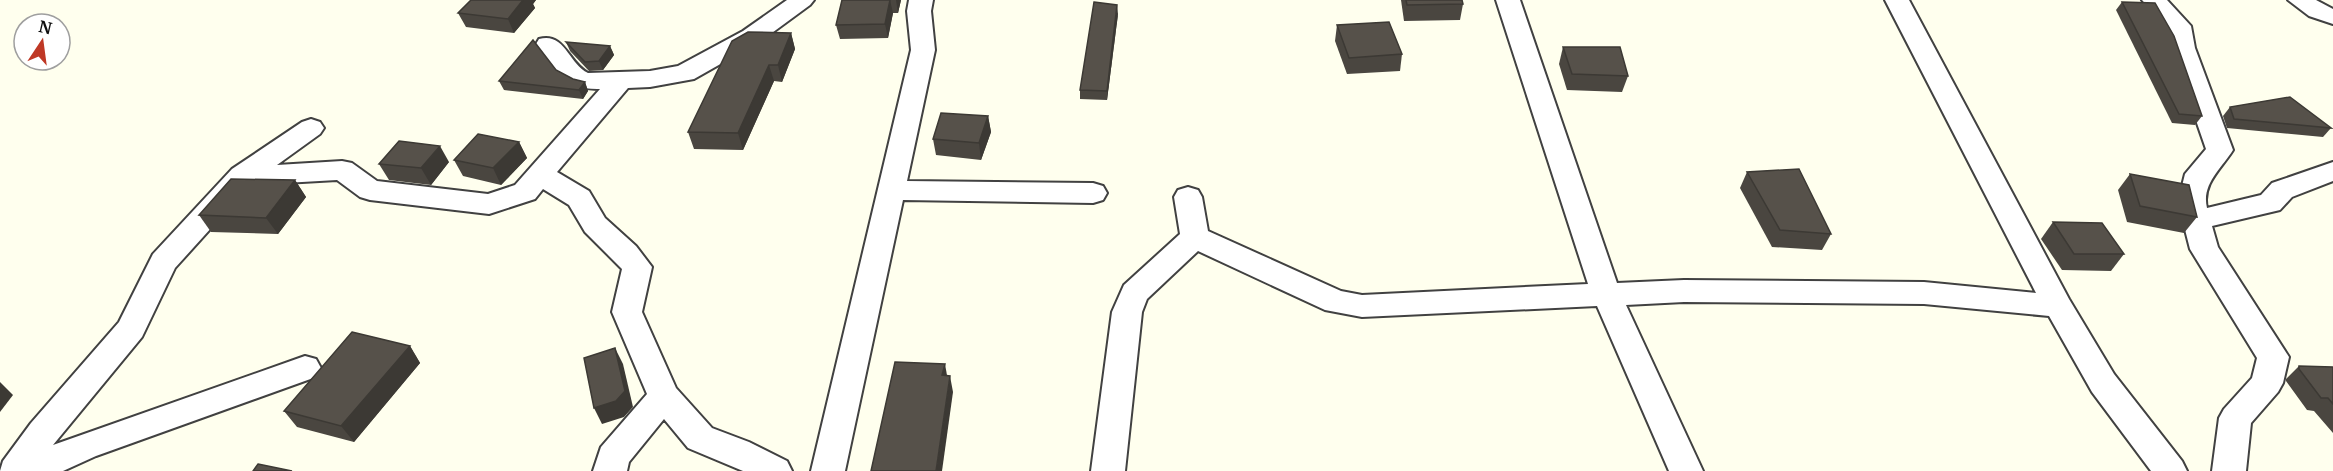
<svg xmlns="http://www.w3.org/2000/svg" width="2333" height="471" viewBox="0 0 2333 471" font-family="Merriweather,serif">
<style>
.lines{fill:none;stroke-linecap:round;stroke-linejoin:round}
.minor-casing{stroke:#414141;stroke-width:4}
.minor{fill:#fff;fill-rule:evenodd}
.wall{fill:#4a4640}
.shaded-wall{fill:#3c3934}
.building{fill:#56514a;stroke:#3c3934;stroke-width:1.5}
</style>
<rect width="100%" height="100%" fill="#ffe"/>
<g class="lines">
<defs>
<g id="minor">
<path d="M787,0H814L810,5L761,41L694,79L650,87L628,88L557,172L589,191L605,218L636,246L652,267L642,312L676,388L712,428L749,442L787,461L792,471H743L688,448L664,419L629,462L627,471H593L601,447L647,394L612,312L622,269L585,232L569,205L543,189L535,199L489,214L370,200L360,197L337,180L250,185L175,268L142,337L53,445L305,356L316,359L321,368L316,377L96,456L63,471H0L3,461L31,423L119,322L153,254L232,169L302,122L311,119L320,122L324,128L320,134L277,165L342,161L352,163L377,181L488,194L515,185L600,89C564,90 554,71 536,44L539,39C565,32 568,63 588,73L650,71L678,66L743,31Z"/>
<polygon points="909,0 933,0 931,11 935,50 907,181 1093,183 1103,186 1107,193 1103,200 1093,203 903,200 845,471 811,471 911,50 907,11"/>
<polygon points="1496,0 1520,0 1617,283 1684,280 1924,282 2036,293 1885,0 1909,0 2069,299 2114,374 2182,461 2187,471 2151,471 2092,392 2049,316 1924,304 1684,302 1626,305 1703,471 1669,471 1597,306 1362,317 1325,310 1198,251 1147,299 1142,312 1125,471 1091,471 1112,312 1124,285 1180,234 1174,197 1178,190 1188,187 1198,190 1202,197 1208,231 1341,291 1362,295 1588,284"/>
<path d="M2142,0H2167L2191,26L2195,48L2233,150C2222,168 2201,184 2207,208L2261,195L2272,183L2333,162V181L2292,197L2280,210L2212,226L2218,247L2289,357L2283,383L2278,392L2251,423L2246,471H2212L2219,418L2224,409L2252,378L2257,358L2190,249L2178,202L2185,174L2206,149L2171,48L2167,28Z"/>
<polygon points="2288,0 2316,0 2333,9 2333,24 2309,16"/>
</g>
</defs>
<use href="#minor" class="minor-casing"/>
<use href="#minor" class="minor"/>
</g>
<g class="wall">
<polygon points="471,0 536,0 533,4 535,8 514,33 466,27 458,13"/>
<polygon points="842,0 901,0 898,13 893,13 888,38 840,39 836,25"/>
<polygon points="1401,0 1462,0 1463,4 1460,20 1404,21"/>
<polygon points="2122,2 2202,116 2195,125 2172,123 2116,10"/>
<polygon points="1118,14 1107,100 1080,99 1080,90"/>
<polygon points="1337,25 1402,54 1400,71 1347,74 1335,41"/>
<polygon points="791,33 795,49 782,82 774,81 743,150 694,149 688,132"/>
<polygon points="566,42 610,46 614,55 603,70 589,71 570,51"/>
<polygon points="1563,47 1628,76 1622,92 1567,90 1559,64"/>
<polygon points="556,70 573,79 585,82 588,91 583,99 504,90 499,81"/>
<polygon points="2230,107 2331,128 2323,137 2227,128 2223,116"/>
<polygon points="988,116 991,132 981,160 936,155 933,139"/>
<polygon points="519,142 527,158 501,185 463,176 454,160"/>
<polygon points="449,162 431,185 389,180 379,164"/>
<polygon points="1747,172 1831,234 1822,250 1772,247 1740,188"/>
<polygon points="2130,174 2197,217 2184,233 2127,222 2118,190"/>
<polygon points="295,180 306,197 278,234 211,232 199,215"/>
<polygon points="2053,222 2124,254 2111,271 2062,270 2041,239"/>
<polygon points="410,346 420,363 354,442 297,427 284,411"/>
<polygon points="2299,366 2333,367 2333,433 2314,411 2307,410 2286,381 2286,379"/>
</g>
<g class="shaded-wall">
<polygon points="523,0 536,0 533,4 535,8 514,33 508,19"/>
<polygon points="890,0 893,13 888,38 885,24"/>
<polygon points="896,0 901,0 898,13"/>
<polygon points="1117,5 1118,14 1107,100 1107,91"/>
<polygon points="791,33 795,49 782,82 778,65"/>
<polygon points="610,46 614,55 603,70 599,61"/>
<polygon points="769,65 774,81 743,150 738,133"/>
<polygon points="585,82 588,91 583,99 579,90"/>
<polygon points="988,116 991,132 981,160 979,143"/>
<polygon points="519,142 527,158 501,185 493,168"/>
<polygon points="440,146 449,162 431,185 421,168"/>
<polygon points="295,180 306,197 278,234 266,218"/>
<polygon points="410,346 420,363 354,442 341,426"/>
<polygon points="615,348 623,364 633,407 624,417 602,424 594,408"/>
<polygon points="945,364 948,381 942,375"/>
<polygon points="950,376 953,392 942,471 936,471"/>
<polygon points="0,382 13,395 0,412"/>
</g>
<g class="building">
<polygon points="471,0 523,0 508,19 458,13"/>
<polygon points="842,0 890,0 885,24 836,25"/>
<polygon points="1406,0 1462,0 1463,4 1407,5"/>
<polygon points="1094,2 1117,5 1107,91 1080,90"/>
<polygon points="2122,2 2155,3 2174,36 2202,116 2179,114"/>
<polygon points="1389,22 1402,54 1349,58 1337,25"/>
<polygon points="748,32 791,33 778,65 769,65 738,133 688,132 732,41"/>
<polygon points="533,40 556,70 573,79 585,82 579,90 499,81"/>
<polygon points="566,42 610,46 599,61 585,62"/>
<polygon points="1563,47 1620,47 1628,76 1572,74"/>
<polygon points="2290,97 2331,128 2234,119 2230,107"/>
<polygon points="941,113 988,116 979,143 933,139"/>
<polygon points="478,134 519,142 493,168 454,160"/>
<polygon points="399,141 440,146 421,168 379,164"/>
<polygon points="1799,169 1831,234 1780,230 1747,172"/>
<polygon points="2130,174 2189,185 2197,217 2140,206"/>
<polygon points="231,179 295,180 266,218 199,215"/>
<polygon points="2053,222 2102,223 2124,254 2074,254"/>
<polygon points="352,332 410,346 341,426 284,411"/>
<polygon points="615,348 625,391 616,401 594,408 584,358"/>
<polygon points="895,362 945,364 942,375 950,376 936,471 871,471"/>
<polygon points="2299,366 2333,367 2333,404 2328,398 2321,398 2299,369"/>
<polygon points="258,464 292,471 253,471"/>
</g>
<g transform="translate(42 42) rotate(13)"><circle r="28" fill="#ffffff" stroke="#9f9f9f" stroke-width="1.5"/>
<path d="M0-4.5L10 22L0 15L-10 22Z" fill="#bf3825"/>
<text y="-9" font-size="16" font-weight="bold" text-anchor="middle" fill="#0e0e0e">N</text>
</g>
</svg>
